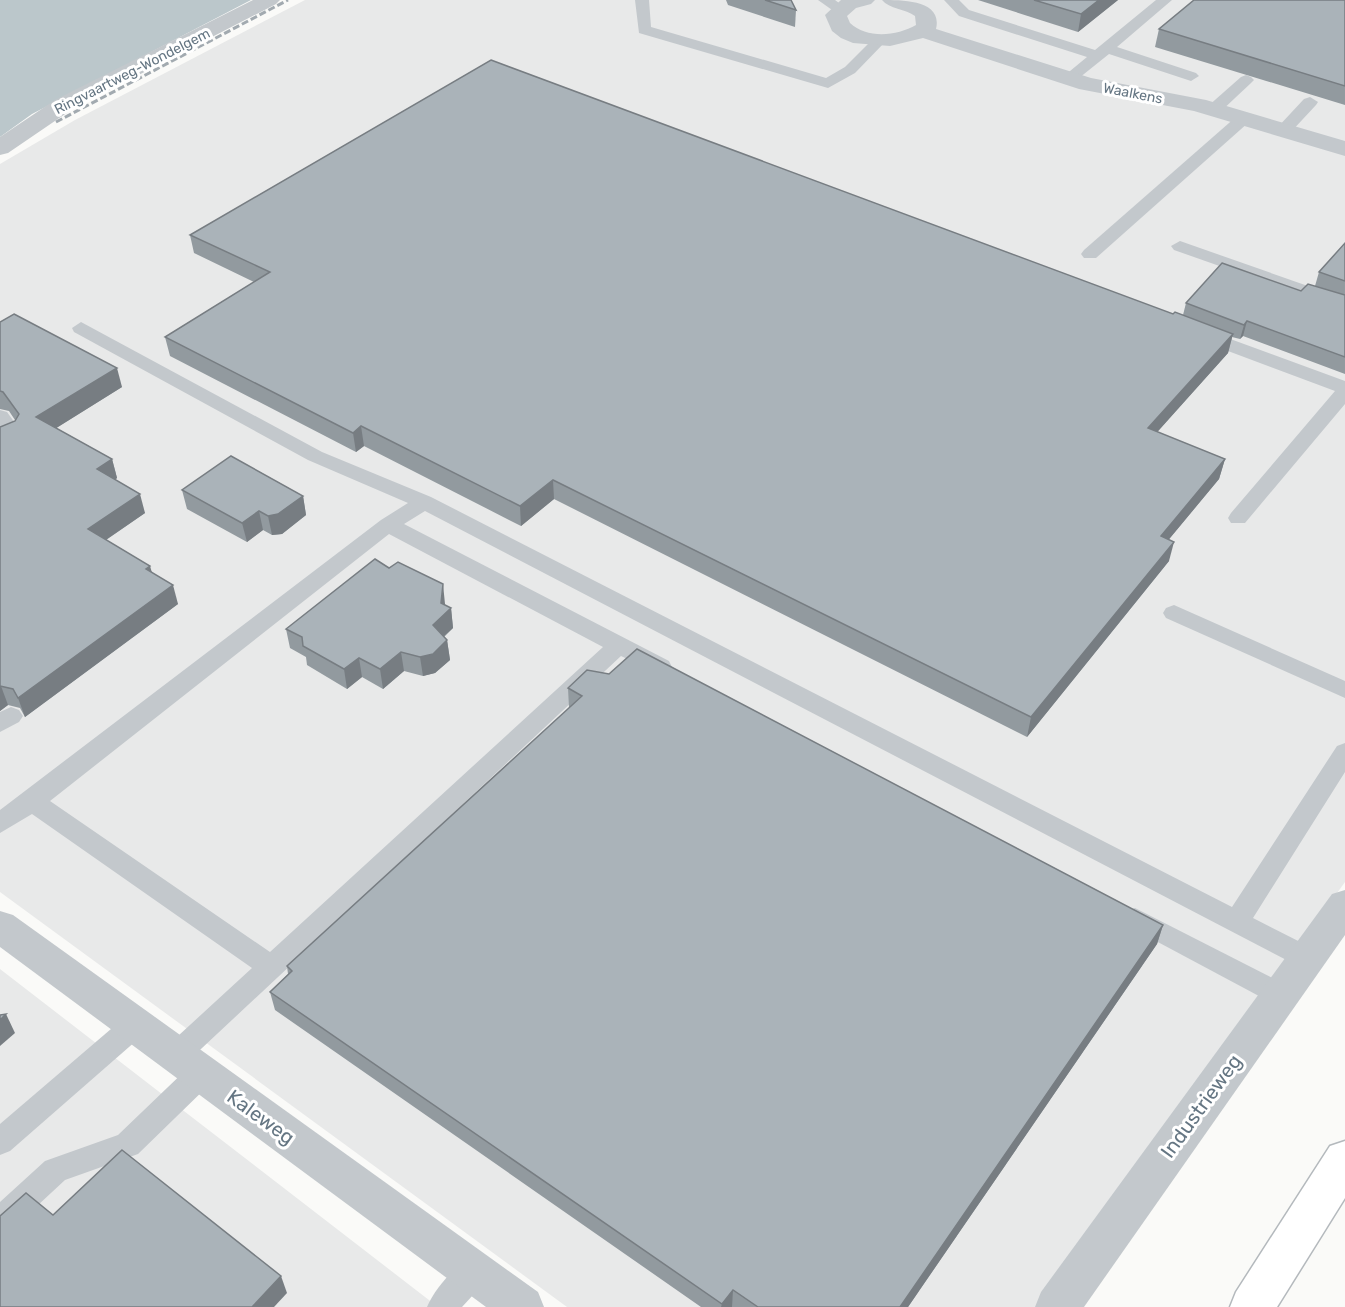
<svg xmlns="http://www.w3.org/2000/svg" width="1345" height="1307" viewBox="0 0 1345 1307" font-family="Rubik,sans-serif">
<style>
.built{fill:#e8e9e9}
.water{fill:#bbc7cb}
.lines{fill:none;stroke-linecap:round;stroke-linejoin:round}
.highway-casing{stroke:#b4b9bd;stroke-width:3}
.lane{fill:#c3c8cc;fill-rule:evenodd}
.street{fill:#c3c8cc;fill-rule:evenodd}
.highway{fill:#fff;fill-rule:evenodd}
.rail{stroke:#a2aab0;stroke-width:3;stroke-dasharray:7 3;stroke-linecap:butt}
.wall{fill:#929a9f}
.shaded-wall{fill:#777d82}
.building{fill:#aab3b9;stroke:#777d82;stroke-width:1.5}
.labels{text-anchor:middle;stroke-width:6;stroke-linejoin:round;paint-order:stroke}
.far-street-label{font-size:14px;fill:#657683;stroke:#fff}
.near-street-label{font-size:20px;fill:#657683;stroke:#fff}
</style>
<rect width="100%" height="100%" fill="#fafaf8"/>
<g class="built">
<polygon points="305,0 1345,0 1345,882 1039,1307 567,1307 0,892 0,164 75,120"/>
<polygon points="0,969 193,1118 438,1307 0,1307"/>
</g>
<polygon class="water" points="0,0 251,0 32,114 0,137"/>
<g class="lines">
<defs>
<polygon id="highway" points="1345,1141 1345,1198 1277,1307 1230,1307 1236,1292 1330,1146"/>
</defs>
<use href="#highway" class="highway-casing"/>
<g class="lane">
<polygon points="635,0 649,0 651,27 826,78 845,67 874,38 879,37 886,41 855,73 828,88 639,33"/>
<polygon points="818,0 835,0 847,9 845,12 835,12"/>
<polygon points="944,0 959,0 969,10 1095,50 1156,0 1172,0 1117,47 1196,73 1199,76 1191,81 1109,54 1074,82 1064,82 1061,79 1064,76 1087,57 959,16"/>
<polygon points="1246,75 1251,77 1254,80 1251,83 1219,113 1207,113 1205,110 1207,107 1241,77"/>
<polygon points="1310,97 1318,102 1316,105 1289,134 1277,134 1275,131 1277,128 1304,99"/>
<polygon points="1243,114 1249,116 1251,119 1249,122 1096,258 1084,258 1081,254 1084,250 1237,116"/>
<polygon points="1180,241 1345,299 1345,310 1174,250 1171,246"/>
<path d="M81,322L322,452L431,497L1232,907L1337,746L1345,743V772L1253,918L1316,950L1320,958L1316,966L1307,969L1298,966L425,511L404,524L669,661L672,667L669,673L661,675L621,656L186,1063L176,1067L166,1063L162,1055L166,1047L252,968L32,814L0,833V810L381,520L408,503L308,460L74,332L72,328ZM389,534L603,647L270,952L50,801Z"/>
<polygon points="1203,329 1345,381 1345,404 1245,523 1231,523 1228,518 1231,513 1335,391 1196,339 1194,335 1196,331"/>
<polygon points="0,410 7,412 23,434 20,438 0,448"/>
<polygon points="1174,605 1345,681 1345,698 1166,618 1163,613 1166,608"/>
<polygon points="11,707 19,710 23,716 19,722 0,732 0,712"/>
<polygon points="1135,908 1290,987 1294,995 1290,1003 1281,1006 1272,1003 1126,925 1122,918 1126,911"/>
<polygon points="135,1013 145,1017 149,1025 145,1033 10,1151 0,1155 0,1124 125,1017"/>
<polygon points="202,1061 212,1064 216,1073 212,1082 138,1154 65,1180 10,1231 0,1235 0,1202 45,1161 118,1135 192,1064"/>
<path d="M474,1258L485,1262L489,1272L485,1282L462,1307H427C435,1288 455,1265 474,1258Z"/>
</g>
<g class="street">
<polygon points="253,0 280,0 276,4 71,110 8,153 0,155 0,137 55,100"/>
<path d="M841,0H875L871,4L856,8L847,16L850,23C867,39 897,36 916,25L915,16C906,9 889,9 882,0C903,0 943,0 936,29L1091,78L1206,100L1345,141V156L1194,111L1079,89L923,38L890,46L853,43L841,38L832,31L825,15Z"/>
<polygon points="1345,890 1345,935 1084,1307 1035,1307 1041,1292 1332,894"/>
<polygon points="0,911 13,915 538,1292 544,1307 486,1307 0,947"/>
</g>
<use href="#highway" class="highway"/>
<polyline class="rail" points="56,122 288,0"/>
</g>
<g class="wall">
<polygon points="726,0 791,0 796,10 795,27 728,5"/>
<polygon points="978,0 1118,0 1078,32"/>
<polygon points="1345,0 1345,105 1155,47 1159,29"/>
<polygon points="190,235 1183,315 1186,303 1301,291 1315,286 1319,272 1345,243 1345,374 1243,336 1240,339 1232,337 1228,353 1157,432 1225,459 1219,479 1169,539 1169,561 1027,737 554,499 521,526 364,446 356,452 170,356 165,337 254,282 194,253"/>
<polygon points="0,322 122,387 56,428 112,459 117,478 115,480 145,513 106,540 152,573 178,604 25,717 20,708 8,705 0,711 0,427 15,421 15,420 9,411 0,409"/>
<polygon points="182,490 303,496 306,515 282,534 272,535 263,530 247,542 187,509"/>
<polygon points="445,605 451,608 453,628 444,637 447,640 450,660 435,673 423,676 404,671 383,689 362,677 347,689 307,665 306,657 290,648 286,629"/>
<polygon points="568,688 1163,925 1157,944 908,1307 701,1307 275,1010 270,992 288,974 287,966 569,708"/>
</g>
<g class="shaded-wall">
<polygon points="1099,0 1118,0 1078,32 1081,14"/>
<polygon points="1247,321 1243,336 1240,339 1244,325"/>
<polygon points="1233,334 1228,353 1143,448 1148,428"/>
<polygon points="117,368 122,387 42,437 36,417"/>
<polygon points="361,426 364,446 356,452 353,433"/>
<polygon points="112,459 117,478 102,489 97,469"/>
<polygon points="1225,459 1219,479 1156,555 1161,536"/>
<polygon points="553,480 554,499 521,526 520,506"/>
<polygon points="140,494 145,513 94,548 88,529"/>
<polygon points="303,496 306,515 282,534 272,535 268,516"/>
<polygon points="259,511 263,530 247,542 242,523"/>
<polygon points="1174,542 1169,561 1027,737 1031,717"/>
<polygon points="150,566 156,586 146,569"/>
<polygon points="443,584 445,604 444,614 451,608 453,628 435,644 433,625 441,603"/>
<polygon points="173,585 178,604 25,717 18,698"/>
<polygon points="447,640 450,660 435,673 423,676 420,657"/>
<polygon points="401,652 404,671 383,689 380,669"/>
<polygon points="359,658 362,677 347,689 344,669"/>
<polygon points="0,686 1,686 8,705 0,711"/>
<polygon points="1163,925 1157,944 908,1307 900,1307"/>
<polygon points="6,1014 15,1033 0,1046 0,1020"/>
<polygon points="281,1276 287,1293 274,1307 252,1307"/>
<polygon points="733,1290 732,1307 721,1307 722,1304"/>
</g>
<g class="building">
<polygon points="765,0 791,0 796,10"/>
<polygon points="1034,0 1099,0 1081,14"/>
<polygon points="1194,0 1345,0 1345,86 1159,29"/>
<polygon points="491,60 1173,314 1175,312 1233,334 1148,428 1225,459 1161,536 1174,542 1031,717 553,480 520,506 361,426 353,433 165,337 270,272 190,235"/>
<polygon points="1345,243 1345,281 1319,272"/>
<polygon points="1222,263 1301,291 1308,284 1345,295 1345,357 1247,321 1244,325 1186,303"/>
<polygon points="14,314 117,368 36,417 112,459 97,469 140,494 88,529 150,566 146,569 173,585 18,698 13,689 0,686 0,427 15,421 19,414 3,392 0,391 0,322"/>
<polygon points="231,456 303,496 278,514 268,516 259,511 242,523 182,490"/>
<polygon points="375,559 389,568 398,562 443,584 441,603 451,608 433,625 447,640 433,654 420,657 401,652 380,669 359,658 344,669 303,646 302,637 286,629"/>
<polygon points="637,649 1163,925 900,1307 758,1307 733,1290 722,1304 270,992 292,971 287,966 582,696 568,688 587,670 609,674"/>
<polygon points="6,1014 0,1020 0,1015"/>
<polygon points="122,1150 281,1276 252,1307 0,1307 0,1216 26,1193 53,1215"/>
</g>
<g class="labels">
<g class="far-street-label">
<text transform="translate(132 71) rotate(-27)" y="5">Ringvaartweg-Wondelgem</text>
<text transform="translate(1133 93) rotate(11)" y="5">Waalkens</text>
</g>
<g class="near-street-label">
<text transform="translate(1201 1106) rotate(-54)" y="7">Industrieweg</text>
<text transform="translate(261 1117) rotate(36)" y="7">Kaleweg</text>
</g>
</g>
</svg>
